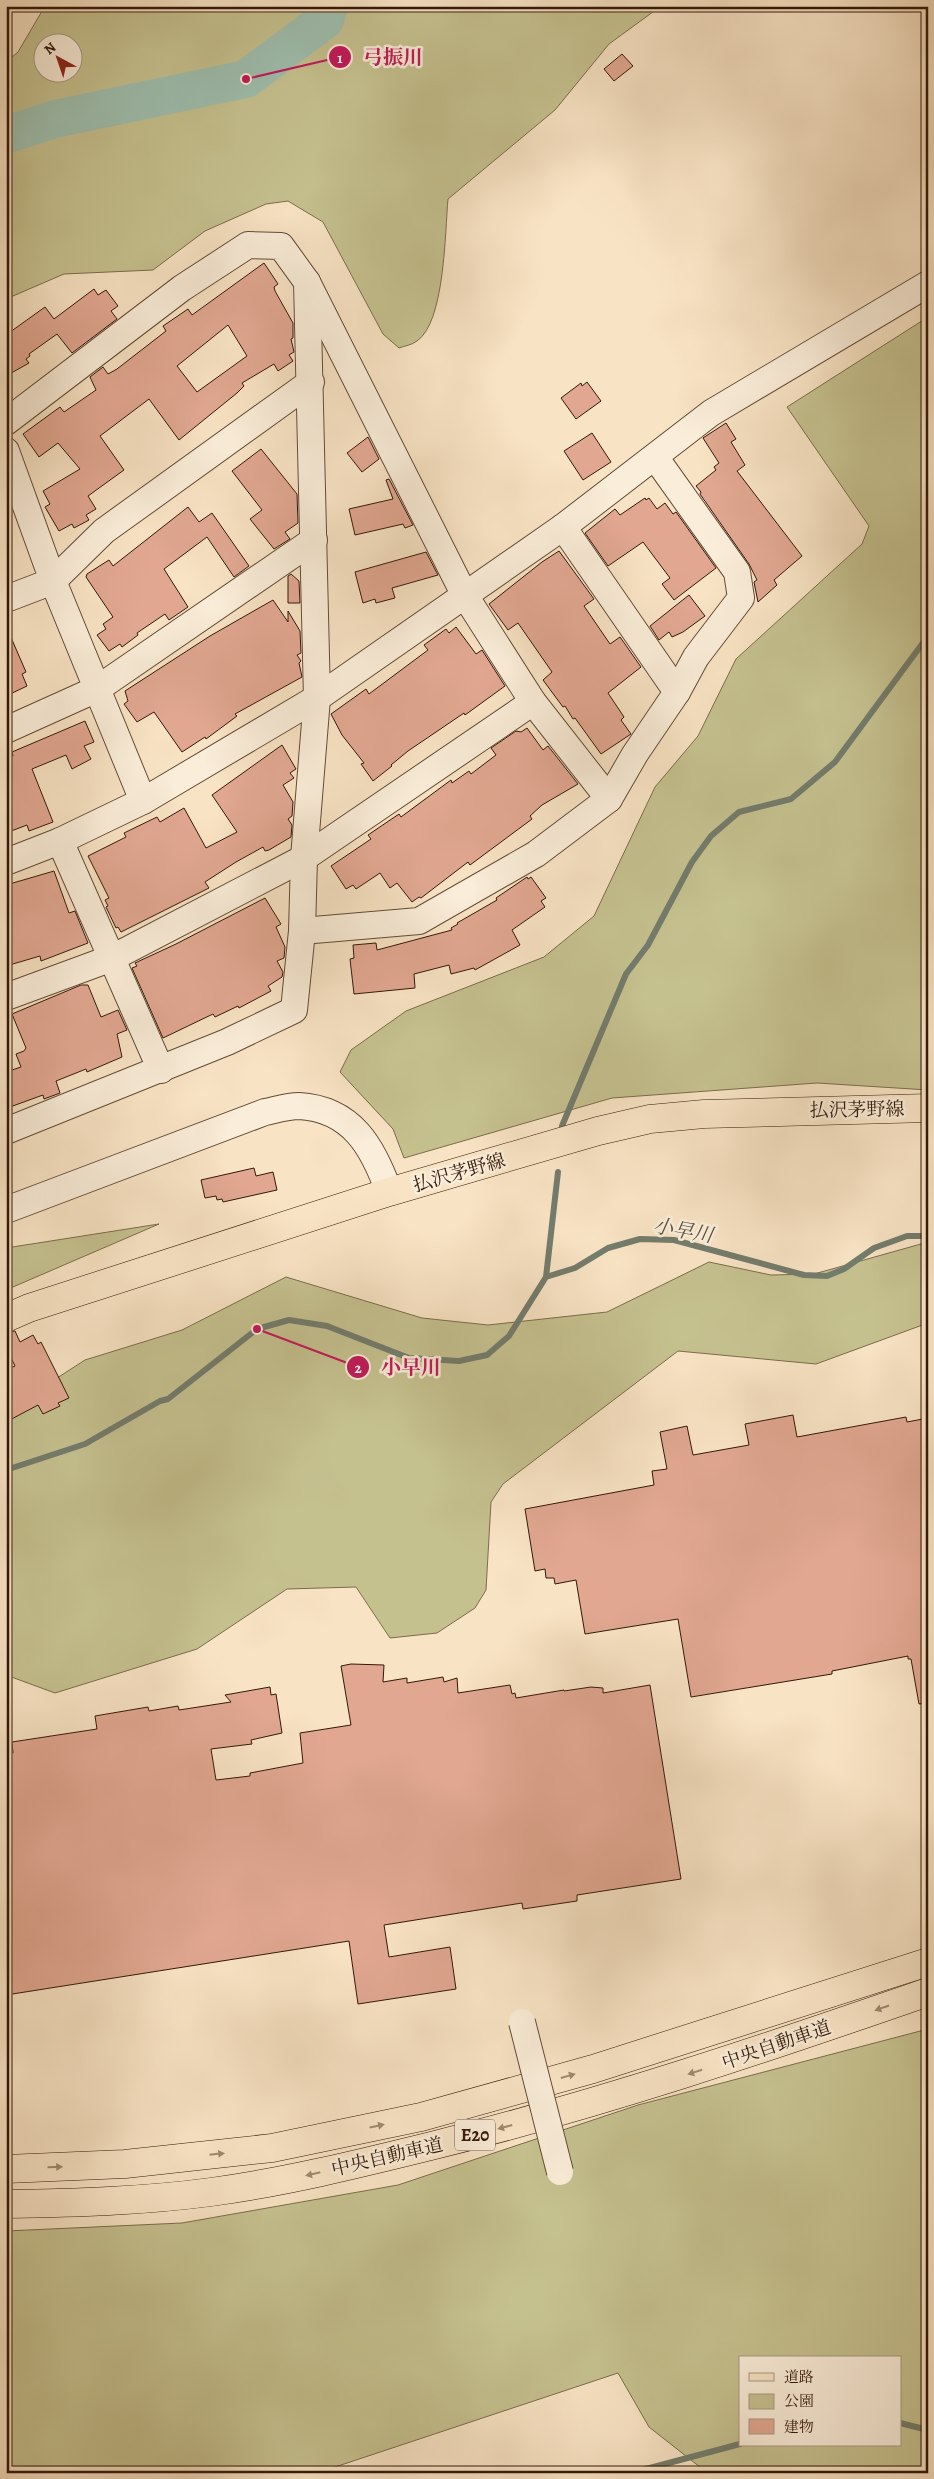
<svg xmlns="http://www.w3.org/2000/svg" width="934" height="2479" viewBox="0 0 934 2479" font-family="Alegreya,'Noto Serif JP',serif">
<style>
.green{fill:#c5c18f;stroke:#7c6c4c;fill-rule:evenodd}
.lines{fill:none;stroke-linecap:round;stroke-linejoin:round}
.stream{stroke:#737c6c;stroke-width:6}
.river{stroke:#9ebfaf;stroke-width:38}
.building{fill:#e1a791;stroke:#331808;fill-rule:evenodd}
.minor-casing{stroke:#644b37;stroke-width:28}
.major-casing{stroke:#331808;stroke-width:29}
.highway-casing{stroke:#331808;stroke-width:29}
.minor{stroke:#faedd9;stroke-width:26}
.major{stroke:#f8e3c4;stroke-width:28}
.highway{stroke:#f8e3c4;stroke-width:28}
.minor-bridge-casing{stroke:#644b37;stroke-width:28;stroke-linecap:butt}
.minor-bridge{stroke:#faedd9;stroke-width:26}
.oneway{fill:#9f886f}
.labels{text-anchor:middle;stroke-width:5;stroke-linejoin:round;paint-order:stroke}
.shield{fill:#faedd9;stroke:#6f5847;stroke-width:1}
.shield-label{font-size:18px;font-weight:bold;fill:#331808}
.street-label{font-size:19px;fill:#331808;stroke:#faedd9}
.water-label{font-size:20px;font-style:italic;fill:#585242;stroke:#faedd9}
.leader{fill:none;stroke:#c2185b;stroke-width:2}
.callout-dot{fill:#c2185b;stroke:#faedd9;stroke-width:2}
.mark-label{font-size:15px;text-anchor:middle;font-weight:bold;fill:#fff}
.callout-label{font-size:20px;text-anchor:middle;font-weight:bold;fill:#c2185b;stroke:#faedd9;stroke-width:5;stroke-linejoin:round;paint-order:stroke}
</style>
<rect width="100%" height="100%" fill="#f8e3c4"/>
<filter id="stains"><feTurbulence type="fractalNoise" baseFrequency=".004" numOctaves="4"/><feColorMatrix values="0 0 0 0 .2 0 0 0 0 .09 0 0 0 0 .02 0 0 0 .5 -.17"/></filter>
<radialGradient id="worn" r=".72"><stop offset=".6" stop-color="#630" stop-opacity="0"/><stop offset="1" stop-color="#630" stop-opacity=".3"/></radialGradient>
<g class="green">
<path d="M45,6H661L609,44L555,110L448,199C445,231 445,322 417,341C412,345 404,346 399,348L383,334L323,222L288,201L266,204L205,231L153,270L64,274L6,299V62L18,52ZM42,42H72V72H42Z"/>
<polygon points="928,317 928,1090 817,1083 612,1098 404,1158 393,1129 340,1072 351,1050 406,1011 544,957 594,916 655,787 698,736 736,659 862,544 869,526 787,407"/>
<polygon points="159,1224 6,1290 6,1248"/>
<polygon points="928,1242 928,1323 816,1364 678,1351 503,1484 491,1502 486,1590 475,1608 437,1633 390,1638 356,1587 287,1589 197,1649 55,1693 6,1675 6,1411 85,1360 182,1330 286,1277 422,1318 488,1325 607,1312 709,1262 771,1275 814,1274"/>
<path d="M928,2029V2473H701L705,2471L649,2427L618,2373L317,2473H6V2231L182,2223L398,2185L638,2105ZM740,2358H900V2445H740Z"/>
</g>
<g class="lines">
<g class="stream">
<polyline points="562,1126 626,974 648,945 692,862 711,836 739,812 791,799 835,762 928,636"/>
<polyline points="546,1277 558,1172"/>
<polyline points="6,1470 85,1444 160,1401 168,1399 257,1329 289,1320 327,1326 409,1358 459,1361 487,1355 509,1336 546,1277 575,1268 608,1248 640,1239 674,1240 804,1275 827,1276 844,1269 874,1248 907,1236 928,1236"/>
<polyline points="900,2423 928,2430"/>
<polyline points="631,2473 740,2444"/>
</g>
<polyline class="river" points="6,135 55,119 246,79 325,20 329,6"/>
</g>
<g class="building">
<polygon points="622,54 633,66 614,81 604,69"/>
<path d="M264,263L278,284L274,287L275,291L293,323V338L291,339L294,352L289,355L293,361L278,371L274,364L242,383L244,386L237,393L179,440L149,399L100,436L124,470L88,496L96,509L86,515L89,520L74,528L72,524L59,531L45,507L50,504L43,491L80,469L58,443L39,457L23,434L60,407L64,412L96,390L90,377L103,367L108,374L117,369L166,331L163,326L188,309L192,315ZM228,325L247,356L197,392L177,366Z"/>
<polygon points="94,289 98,295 106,290 118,306 111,311 117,319 72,353 57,334 29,354 30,356 26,359 29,363 6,376 6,335 45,307 54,319"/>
<polygon points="587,382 601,401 576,419 561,398 581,383 582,386"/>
<polygon points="726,423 736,439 731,442 745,465 737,471 802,556 774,580 777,585 758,602 754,582 757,580 749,564 700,494 701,492 696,486 716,470 714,467 719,463 703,438"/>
<polygon points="592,433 611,462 583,480 564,451"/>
<polygon points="368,437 379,459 362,472 347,453"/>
<polygon points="261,449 297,494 298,523 285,532 290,539 274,549 250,519 262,510 232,471"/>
<polygon points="389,479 413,525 405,528 403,524 355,535 349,509 393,499 386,480"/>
<polygon points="645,498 646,500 649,498 657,509 665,503 673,514 676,512 716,568 674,600 662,584 670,578 643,542 608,566 585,533 615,509 620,515"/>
<polygon points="188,507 199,522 212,513 249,566 234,577 207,537 164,569 188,607 169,620 165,614 137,633 138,635 122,647 120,644 109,651 97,635 106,629 103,624 113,617 86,577 87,574 109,560 113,566"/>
<polygon points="559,551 594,599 584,606 610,644 620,637 641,667 608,693 624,717 621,720 631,734 601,754 575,718 573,719 565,706 563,707 543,680 552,672 518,623 508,630 489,604 542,562"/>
<polygon points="426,552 438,575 392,588 395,598 376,603 375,599 363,603 355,572"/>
<polygon points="291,574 299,581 300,603 288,603 288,576"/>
<polygon points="689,595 705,616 683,632 672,637 669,632 659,640 650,626"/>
<polygon points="273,600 288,622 288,611 300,631 301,653 297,655 301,661 299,663 302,677 235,714 237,716 206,739 205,737 182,752 154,712 137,722 124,704 128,701 125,691 210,636"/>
<polygon points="6,626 26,672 22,674 27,686 6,696"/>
<polygon points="456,627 476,654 482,650 505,686 465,715 464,713 408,751 391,765 392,766 373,781 361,764 364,763 342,735 331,714 366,689 369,694 428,650 424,645 446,629 449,633"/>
<polygon points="85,721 94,742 84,746 91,759 72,769 66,755 32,769 53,822 29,831 27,825 6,833 6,758 13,756 12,752"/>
<polygon points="527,728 543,750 548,746 578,784 542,805 530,816 532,819 470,865 468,862 421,898 419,897 412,902 397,883 390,888 380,873 356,889 353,885 346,889 331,866 371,839 368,835 399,814 401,817 451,780 452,783 469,771 471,774 496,755 491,748 516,731 521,732"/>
<polygon points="282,745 296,769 290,773 294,778 283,785 293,802 292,816 288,819 292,825 291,837 269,850 265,851 263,847 236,862 205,882 209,888 121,932 118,927 116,928 106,907 108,906 105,900 109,898 88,856 126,837 124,833 157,817 160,822 184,808 206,848 237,832 212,795"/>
<polygon points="54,871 69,913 75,911 88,943 41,961 40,956 6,966 6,885"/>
<polygon points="527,877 528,879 531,877 546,898 541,901 545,907 512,930 520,945 475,970 474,968 451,974 449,965 414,974 415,988 354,994 350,959 354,958 353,945 376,943 377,950 452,930 451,928 458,924 457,923 497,900 496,898"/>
<polygon points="265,898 281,924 276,927 285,947 284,958 277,961 283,972 282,977 268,986 271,991 239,1008 238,1006 215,1017 213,1014 163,1038 132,968 137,966 135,963 176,944"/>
<polygon points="81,985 88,985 101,1017 118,1010 127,1030 117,1034 122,1057 87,1072 86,1069 56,1081 60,1093 44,1099 43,1095 10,1107 6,1097 6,1072 21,1067 16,1054 24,1051 26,1048 12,1014"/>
<polygon points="254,1168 256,1176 273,1172 277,1190 223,1202 222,1199 217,1200 216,1196 205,1198 201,1180"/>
<polygon points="15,1331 20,1342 33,1335 38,1344 41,1342 69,1398 58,1403 60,1406 43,1414 38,1405 6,1422 6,1370 15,1366 6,1348 6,1333"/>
<polygon points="793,1415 797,1437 906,1417 907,1422 928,1418 928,1519 923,1520 928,1540 928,1703 919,1704 911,1659 908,1659 908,1656 832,1671 832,1674 691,1697 678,1619 585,1634 576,1580 555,1584 554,1578 546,1578 545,1569 535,1571 525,1509 654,1485 652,1471 667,1469 660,1432 687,1426 693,1455 749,1445 745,1424"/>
<polygon points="351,1664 384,1665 383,1682 407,1678 407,1683 443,1677 444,1682 457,1678 458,1693 510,1685 512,1694 515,1693 516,1698 564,1690 564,1691 591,1687 603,1688 603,1693 650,1685 681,1879 577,1895 577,1901 523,1909 522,1903 384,1925 389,1957 450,1947 456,1989 358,2004 349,1941 6,1995 6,1754 13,1753 12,1742 97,1729 95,1716 148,1707 149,1711 178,1706 179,1710 231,1702 225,1695 270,1687 271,1695 276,1694 282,1733 251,1740 252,1744 211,1749 216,1780 250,1776 250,1773 303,1763 300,1733 351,1725 341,1666"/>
</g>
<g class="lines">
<defs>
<g id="minor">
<polyline points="6,422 182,288 248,245 281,246 307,282 464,594 533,702 609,799"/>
<polyline points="6,451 53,581 143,801"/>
<polyline points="563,527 677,692"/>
<polyline points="6,599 53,581 104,531 311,382"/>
<polyline points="6,730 97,689 314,540"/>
<polyline points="60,841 161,1070"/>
<polyline points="6,862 60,841 143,801 317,698 563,527 711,413 928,284"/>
<polyline points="302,931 419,921 536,854 609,799 635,754 677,692 696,657 741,598 737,572 655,457"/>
<polyline points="6,997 112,958 304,858 533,702"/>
<polyline points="6,1131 227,1042 294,1010 302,931 304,858 317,698 307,282"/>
<path d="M6,1210L265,1112C275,1110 288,1106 299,1106C352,1109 373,1147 389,1192"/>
</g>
<polyline id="major" points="6,1318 29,1308 389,1192 598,1131 650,1119 704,1114 928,1108"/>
<g id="highway">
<polyline points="6,2169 125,2164 272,2148 421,2117 593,2069 928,1962"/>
<path d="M6,2204C74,2203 144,2201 211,2192C285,2182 358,2164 431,2146C600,2104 764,2049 928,1992"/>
</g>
</defs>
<use href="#minor" class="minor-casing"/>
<use href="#major" class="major-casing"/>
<use href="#highway" class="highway-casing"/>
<use href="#minor" class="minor"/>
<use href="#major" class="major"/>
<use href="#highway" class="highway"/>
<defs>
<polyline id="minor-bridge" points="522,2022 560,2172"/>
</defs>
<use href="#minor-bridge" class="minor-bridge-casing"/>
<use href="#minor-bridge" class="minor-bridge"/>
</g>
<defs><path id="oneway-solid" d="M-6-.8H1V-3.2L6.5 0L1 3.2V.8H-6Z" transform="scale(1.25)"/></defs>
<g class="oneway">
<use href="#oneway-solid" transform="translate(882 2008) rotate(161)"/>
<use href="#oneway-solid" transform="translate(695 2072) rotate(162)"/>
<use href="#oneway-solid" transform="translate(568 2076) rotate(-16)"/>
<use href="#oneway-solid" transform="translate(377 2126) rotate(-12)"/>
<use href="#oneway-solid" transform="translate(505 2127) rotate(165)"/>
<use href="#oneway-solid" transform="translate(217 2154) rotate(-6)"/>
<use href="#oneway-solid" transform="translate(55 2167) rotate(-2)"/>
<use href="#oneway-solid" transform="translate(313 2174) rotate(167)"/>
</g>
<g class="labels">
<rect class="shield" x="455" y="2119.5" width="40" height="31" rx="4"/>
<g class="shield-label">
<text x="475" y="2141">E20</text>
</g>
<g class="street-label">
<text transform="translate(857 1109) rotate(-1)" y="7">払沢茅野線</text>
<text transform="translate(459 1172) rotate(-16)" y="7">払沢茅野線</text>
<text transform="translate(776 2044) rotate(-19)" y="7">中央自動車道</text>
<text transform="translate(387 2156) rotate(-13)" y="7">中央自動車道</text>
</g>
<g class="water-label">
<text transform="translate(683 1230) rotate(10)" y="7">小早川</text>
</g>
</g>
<path class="leader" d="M246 79L340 57M257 1329L358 1367"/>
<g class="callout-dot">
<circle cx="246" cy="79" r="5"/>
<circle cx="257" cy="1329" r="5"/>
<circle cx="340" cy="57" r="12"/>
<circle cx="358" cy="1367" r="12"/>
</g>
<g class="mark-label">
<text x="340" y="63">1</text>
<text x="358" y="1373">2</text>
</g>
<g class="callout-label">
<text x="393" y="64">弓振川</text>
<text x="411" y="1374">小早川</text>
</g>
<rect width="934" height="2479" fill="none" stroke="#f8e3c4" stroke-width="25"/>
<rect x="8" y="8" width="919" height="2464" fill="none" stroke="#331808" stroke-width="2.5"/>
<rect x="12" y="12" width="909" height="2454" fill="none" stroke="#331808"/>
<rect x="739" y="2356" width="162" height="90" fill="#faedd9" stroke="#aa9885"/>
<rect x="749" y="2373" width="25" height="8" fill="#f8e3c4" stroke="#aa9885"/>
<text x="784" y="2382" font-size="15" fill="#331808">道路</text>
<rect x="749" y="2394" width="25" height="15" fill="#c5c18f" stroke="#aa9885"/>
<text x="784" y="2406" font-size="15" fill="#331808">公園</text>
<rect x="749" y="2419" width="25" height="15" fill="#e1a791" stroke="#aa9885"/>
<text x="784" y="2432" font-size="15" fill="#331808">建物</text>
<g transform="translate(58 58) rotate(320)"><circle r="24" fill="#faedd9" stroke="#aa9885"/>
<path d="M0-4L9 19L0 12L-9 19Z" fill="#8f2418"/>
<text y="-8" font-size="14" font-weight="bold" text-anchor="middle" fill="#331808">N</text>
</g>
<rect width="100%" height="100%" filter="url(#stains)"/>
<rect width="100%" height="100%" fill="url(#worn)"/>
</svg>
